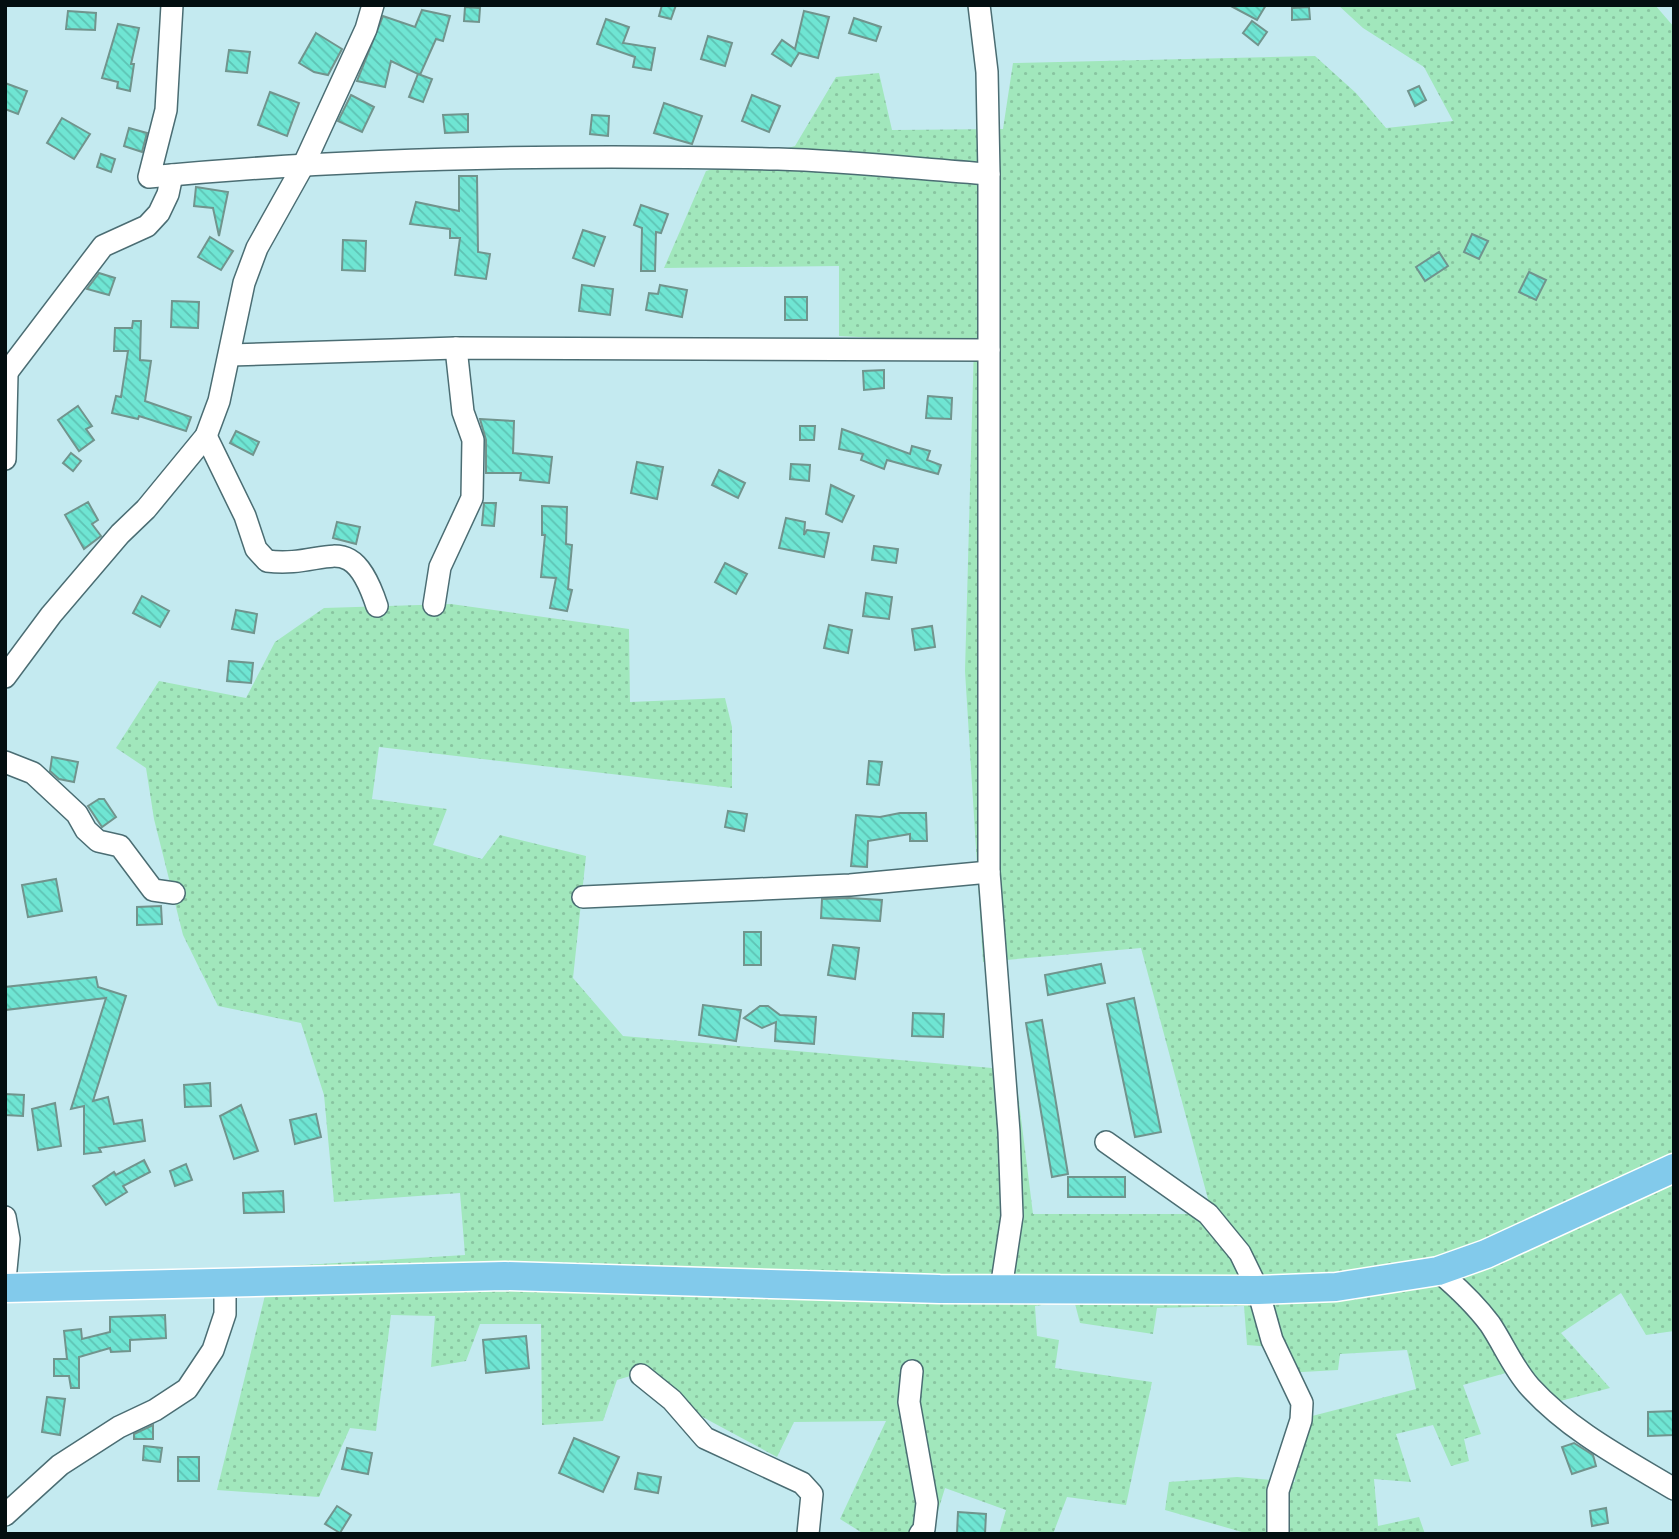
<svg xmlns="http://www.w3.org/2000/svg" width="1679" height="1539" viewBox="0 0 1679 1539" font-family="'Open Sans',sans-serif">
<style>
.grass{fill:url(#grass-dots)}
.building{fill:url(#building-back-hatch);stroke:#71948d;stroke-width:2}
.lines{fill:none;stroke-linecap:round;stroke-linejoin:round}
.minor-casing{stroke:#4b6d73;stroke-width:24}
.major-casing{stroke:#fff;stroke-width:31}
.minor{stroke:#fff;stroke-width:21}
.major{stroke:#82caeb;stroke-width:28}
</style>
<defs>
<pattern id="grass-dots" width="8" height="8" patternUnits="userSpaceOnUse" patternTransform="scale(1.75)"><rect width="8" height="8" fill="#a1e7bc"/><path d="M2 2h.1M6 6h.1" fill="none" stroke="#89c5a1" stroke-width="1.8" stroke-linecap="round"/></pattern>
<pattern id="building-back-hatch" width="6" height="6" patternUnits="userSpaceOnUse" patternTransform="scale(1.75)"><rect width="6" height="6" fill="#6fe5d3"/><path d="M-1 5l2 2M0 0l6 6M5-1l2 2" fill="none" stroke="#5ec3b4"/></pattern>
</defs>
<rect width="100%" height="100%" fill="#c4eaf0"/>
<polygon class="grass" points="1338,5 1655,5 1674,27 1674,1331 1646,1335 1621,1293 1561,1333 1610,1388 1541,1406 1520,1369 1463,1385 1481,1434 1464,1439 1469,1461 1451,1466 1433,1425 1396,1434 1411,1482 1374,1479 1378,1526 1419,1517 1425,1534 1249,1534 1165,1510 1169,1482 1237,1477 1295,1482 1293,1421 1416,1389 1407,1350 1340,1354 1338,1370 1284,1373 1285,1348 1247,1345 1244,1306 1157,1308 1153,1334 1080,1323 1074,1300 1035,1306 1037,1336 1059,1340 1055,1368 1152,1382 1126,1505 1067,1497 1053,1534 999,1534 1006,1510 945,1488 931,1534 864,1534 840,1519 886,1421 794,1422 777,1457 697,1414 647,1371 617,1380 603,1421 542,1425 541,1324 480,1324 466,1361 431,1367 435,1316 391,1315 376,1431 350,1428 319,1497 217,1490 272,1267 465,1255 460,1193 334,1202 324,1095 301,1023 218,1006 183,935 154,819 146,768 116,748 159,681 246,698 275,642 324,608 451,604 629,629 630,702 725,698 732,727 732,788 379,747 372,799 447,809 433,845 482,859 500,835 586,856 573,978 623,1036 1015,1070 1033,1214 1212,1214 1141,948 983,962 965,671 974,343 839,336 839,266 664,268 706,171 795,146 836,77 879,73 892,130 1003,129 1013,63 1315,56 1356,93 1386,128 1453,121 1424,67 1363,28"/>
<g class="building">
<polygon points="662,5 676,5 671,19 659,16"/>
<polygon points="1229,5 1266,5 1257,20"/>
<polygon points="465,7 480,8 479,22 464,21"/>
<polygon points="1309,7 1310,19 1292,20 1292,8"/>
<polygon points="422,10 450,16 443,41 436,39 420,75 391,61 385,87 357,81 383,16 415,27"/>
<polygon points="68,11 96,13 95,30 66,29"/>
<polygon points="804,11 829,17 818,58 799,53 791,66 772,54 782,40 795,49"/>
<polygon points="854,18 881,27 876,41 849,33"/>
<polygon points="606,19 629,27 623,43 655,48 651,70 633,67 635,57 597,44"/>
<polygon points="1252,21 1267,32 1258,45 1243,33"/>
<polygon points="118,24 139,28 131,64 134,64 130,91 117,88 118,82 102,78"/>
<polygon points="316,33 342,49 328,75 314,72 299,63"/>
<polygon points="708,36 732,43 725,66 701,59"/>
<polygon points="229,50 250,52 247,73 226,71"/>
<polygon points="418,74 432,79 423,102 409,97"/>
<polygon points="5,83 27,91 18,114 5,109"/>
<polygon points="1419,86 1426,100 1415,106 1408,91"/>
<polygon points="270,92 299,103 287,136 258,125"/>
<polygon points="351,95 374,107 362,132 338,121"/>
<polygon points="752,95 780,106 769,132 742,121"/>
<polygon points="664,103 702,116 692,144 654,133"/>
<polygon points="468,114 468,132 445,133 443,115"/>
<polygon points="592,115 609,116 608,136 590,134"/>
<polygon points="62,118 90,134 74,159 47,143"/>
<polygon points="129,128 147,133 142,152 124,146"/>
<polygon points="101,154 115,159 111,172 97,167"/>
<polygon points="459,176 477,176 478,252 490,254 486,279 455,275 460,238 450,238 450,229 410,224 416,202 459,211"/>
<polygon points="196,187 228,192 219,236 213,208 194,206"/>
<polygon points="641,205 668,214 661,233 656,232 655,271 641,271 642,228 634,225"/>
<polygon points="583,230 605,237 594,266 573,258"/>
<polygon points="1472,234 1488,241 1479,259 1464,252"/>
<polygon points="210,237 233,251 221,270 198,257"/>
<polygon points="343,240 366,241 365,271 342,270"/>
<polygon points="1439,252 1448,266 1425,281 1416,267"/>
<polygon points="1529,272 1546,280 1536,300 1519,292"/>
<polygon points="99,273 115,278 109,295 87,289"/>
<polygon points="582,285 613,289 610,315 579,311"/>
<polygon points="660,285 687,290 682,317 646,310 649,293 658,294"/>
<rect x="785" y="297" width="22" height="23"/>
<polygon points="172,301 199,302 198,328 171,327"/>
<polygon points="133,321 141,321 140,360 151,361 145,401 191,417 186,431 139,416 138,419 112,413 116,396 121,397 128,351 114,351 115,328 132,328"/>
<polygon points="884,370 884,388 864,390 863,371"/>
<polygon points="928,396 952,398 951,419 926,418"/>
<polygon points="78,406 92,426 86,429 94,440 79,451 58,420"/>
<polygon points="480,419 514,421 513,453 552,457 549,483 520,480 521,473 486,473 486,440"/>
<polygon points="800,426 815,426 814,440 800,440"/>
<polygon points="842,429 910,454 912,446 930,451 927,460 941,465 938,474 887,460 884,469 861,460 863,454 839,449"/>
<polygon points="236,431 259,442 253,455 230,443"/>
<polygon points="71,453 81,461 73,471 63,463"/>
<polygon points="637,462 663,467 657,499 631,493"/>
<polygon points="791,464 810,465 809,481 790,479"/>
<polygon points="719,470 745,483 738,498 712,485"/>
<polygon points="831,485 854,496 842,522 826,514"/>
<polygon points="88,502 98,520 92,524 101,536 84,549 65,515"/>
<polygon points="484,503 496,503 494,526 482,525"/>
<polygon points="542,506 567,507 566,544 572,545 568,589 572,590 567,611 550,608 556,578 541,577 545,535 542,535"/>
<polygon points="786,518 805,522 804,535 807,530 829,533 824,557 779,548"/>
<polygon points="337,522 360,527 356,544 333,538"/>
<polygon points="874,546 898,549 896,563 872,560"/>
<polygon points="725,563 747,574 736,594 715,582"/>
<polygon points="866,593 892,597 889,619 863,616"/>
<polygon points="142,596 169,611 160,627 133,613"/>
<polygon points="236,610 257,614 254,633 232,629"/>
<polygon points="829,625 852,630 848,653 824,648"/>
<polygon points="932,626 935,647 915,650 912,629"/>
<polygon points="229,661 253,663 251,683 227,681"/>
<polygon points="52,757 78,762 74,782 59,779 50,771"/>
<polygon points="869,761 882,762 879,785 867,784"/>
<polygon points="99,799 104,799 116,817 102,827 88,806"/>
<polygon points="728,811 747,814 744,831 725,827"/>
<polygon points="900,813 926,813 927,841 910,841 910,834 868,841 867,867 851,866 856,815 880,817"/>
<polygon points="56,879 62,911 28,917 22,885"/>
<polygon points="849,898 882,900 880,921 821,918 822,899"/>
<polygon points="161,906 162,924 137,925 137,907"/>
<rect x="744" y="932" width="17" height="33"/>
<polygon points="833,945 859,948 855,979 828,975"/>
<polygon points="1101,964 1105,983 1048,995 1045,975"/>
<polygon points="96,977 98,987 126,996 93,1101 108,1097 114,1124 142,1120 145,1141 99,1148 101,1152 84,1154 84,1106 71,1109 106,998 5,1010 5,987"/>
<polygon points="1134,998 1161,1132 1135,1137 1107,1004"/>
<polygon points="703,1005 741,1010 736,1041 699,1035"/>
<polygon points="760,1006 768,1006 780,1015 816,1017 814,1044 775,1041 776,1022 762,1028 744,1018"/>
<polygon points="913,1013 944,1014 943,1037 912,1036"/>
<polygon points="1042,1020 1068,1174 1052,1177 1026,1023"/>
<polygon points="210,1083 211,1106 185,1107 184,1085"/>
<polygon points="5,1094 24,1095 23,1116 5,1115"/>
<polygon points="55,1103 61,1146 38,1150 32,1109"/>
<polygon points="241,1105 258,1151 234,1159 220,1116"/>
<polygon points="316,1114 321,1137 295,1144 290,1120"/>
<polygon points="144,1160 150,1172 123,1186 127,1192 106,1205 93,1186 114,1172 116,1175"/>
<polygon points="186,1164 192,1180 175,1186 170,1171"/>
<rect x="1068" y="1177" width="57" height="20"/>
<polygon points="283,1191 284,1212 244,1213 243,1193"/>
<polygon points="165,1315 166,1338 130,1340 130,1351 111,1352 110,1348 79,1357 79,1388 71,1388 69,1376 54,1376 54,1359 67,1359 64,1331 81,1329 82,1339 110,1332 110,1317"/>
<polygon points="526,1336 529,1368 486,1373 483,1340"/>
<polygon points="47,1397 65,1399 60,1435 42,1432"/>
<polygon points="1674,1411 1674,1435 1648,1436 1648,1412"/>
<polygon points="153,1425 153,1439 134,1439 134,1434"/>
<polygon points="574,1438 619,1457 603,1492 559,1473"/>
<polygon points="1574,1443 1593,1455 1596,1466 1572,1474 1562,1447"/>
<polygon points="144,1446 162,1448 160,1462 143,1460"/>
<polygon points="347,1448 372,1453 368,1474 342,1469"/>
<rect x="178" y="1457" width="21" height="24"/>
<polygon points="638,1473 661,1477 658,1493 635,1489"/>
<polygon points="337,1506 351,1515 340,1533 325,1524"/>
<polygon points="1606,1508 1608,1523 1592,1526 1590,1511"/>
<polygon points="958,1512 986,1514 985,1534 957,1534"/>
</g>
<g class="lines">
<defs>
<g id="minor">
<path d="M172,5L166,110L149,177C358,157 569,154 778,159C848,161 919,169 989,174"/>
<polyline points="979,5 987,72 989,174 989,872 1009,1132 1012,1216 1001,1289"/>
<polyline points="230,355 456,348 989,350"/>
<polyline points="5,375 103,246 147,226 159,213 168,194 172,175"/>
<path d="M206,436L245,516L256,549L267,561C327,569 350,525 377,606"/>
<polyline points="5,459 7,374"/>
<polyline points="434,605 440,567 472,498 473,440 463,412 456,348"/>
<polyline points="5,677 51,615 120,534 146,509 206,436 219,401 244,283 257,248 304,164 366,29 373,5"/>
<polyline points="5,762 33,773 77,814 86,830 98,841 120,846 153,890 174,893"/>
<polyline points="583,897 850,885 989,872"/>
<polyline points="1106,1142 1208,1214 1240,1253 1258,1290 1272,1340 1302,1403 1301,1420 1278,1491 1278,1534"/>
<polyline points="5,1217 9,1239 5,1280"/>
<path d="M1438,1271C1457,1287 1475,1304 1490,1324C1504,1345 1513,1368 1530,1387C1570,1431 1624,1459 1674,1489"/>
<polyline points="912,1371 909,1402 927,1503 924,1529 920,1534"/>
<polyline points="641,1375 672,1400 705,1438 802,1483 812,1494 808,1534"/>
<polyline points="5,1515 60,1465 119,1427 155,1410 187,1389 213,1350 225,1314 225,1282"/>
</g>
<polyline id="major" points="5,1288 505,1276 940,1289 1258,1290 1336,1287 1438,1271 1486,1254 1674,1168"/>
</defs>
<use href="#minor" class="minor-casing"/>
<use href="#major" class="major-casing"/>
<use href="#minor" class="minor"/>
<use href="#major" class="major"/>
</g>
<rect width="1679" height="1539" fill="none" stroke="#030e10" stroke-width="14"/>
</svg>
